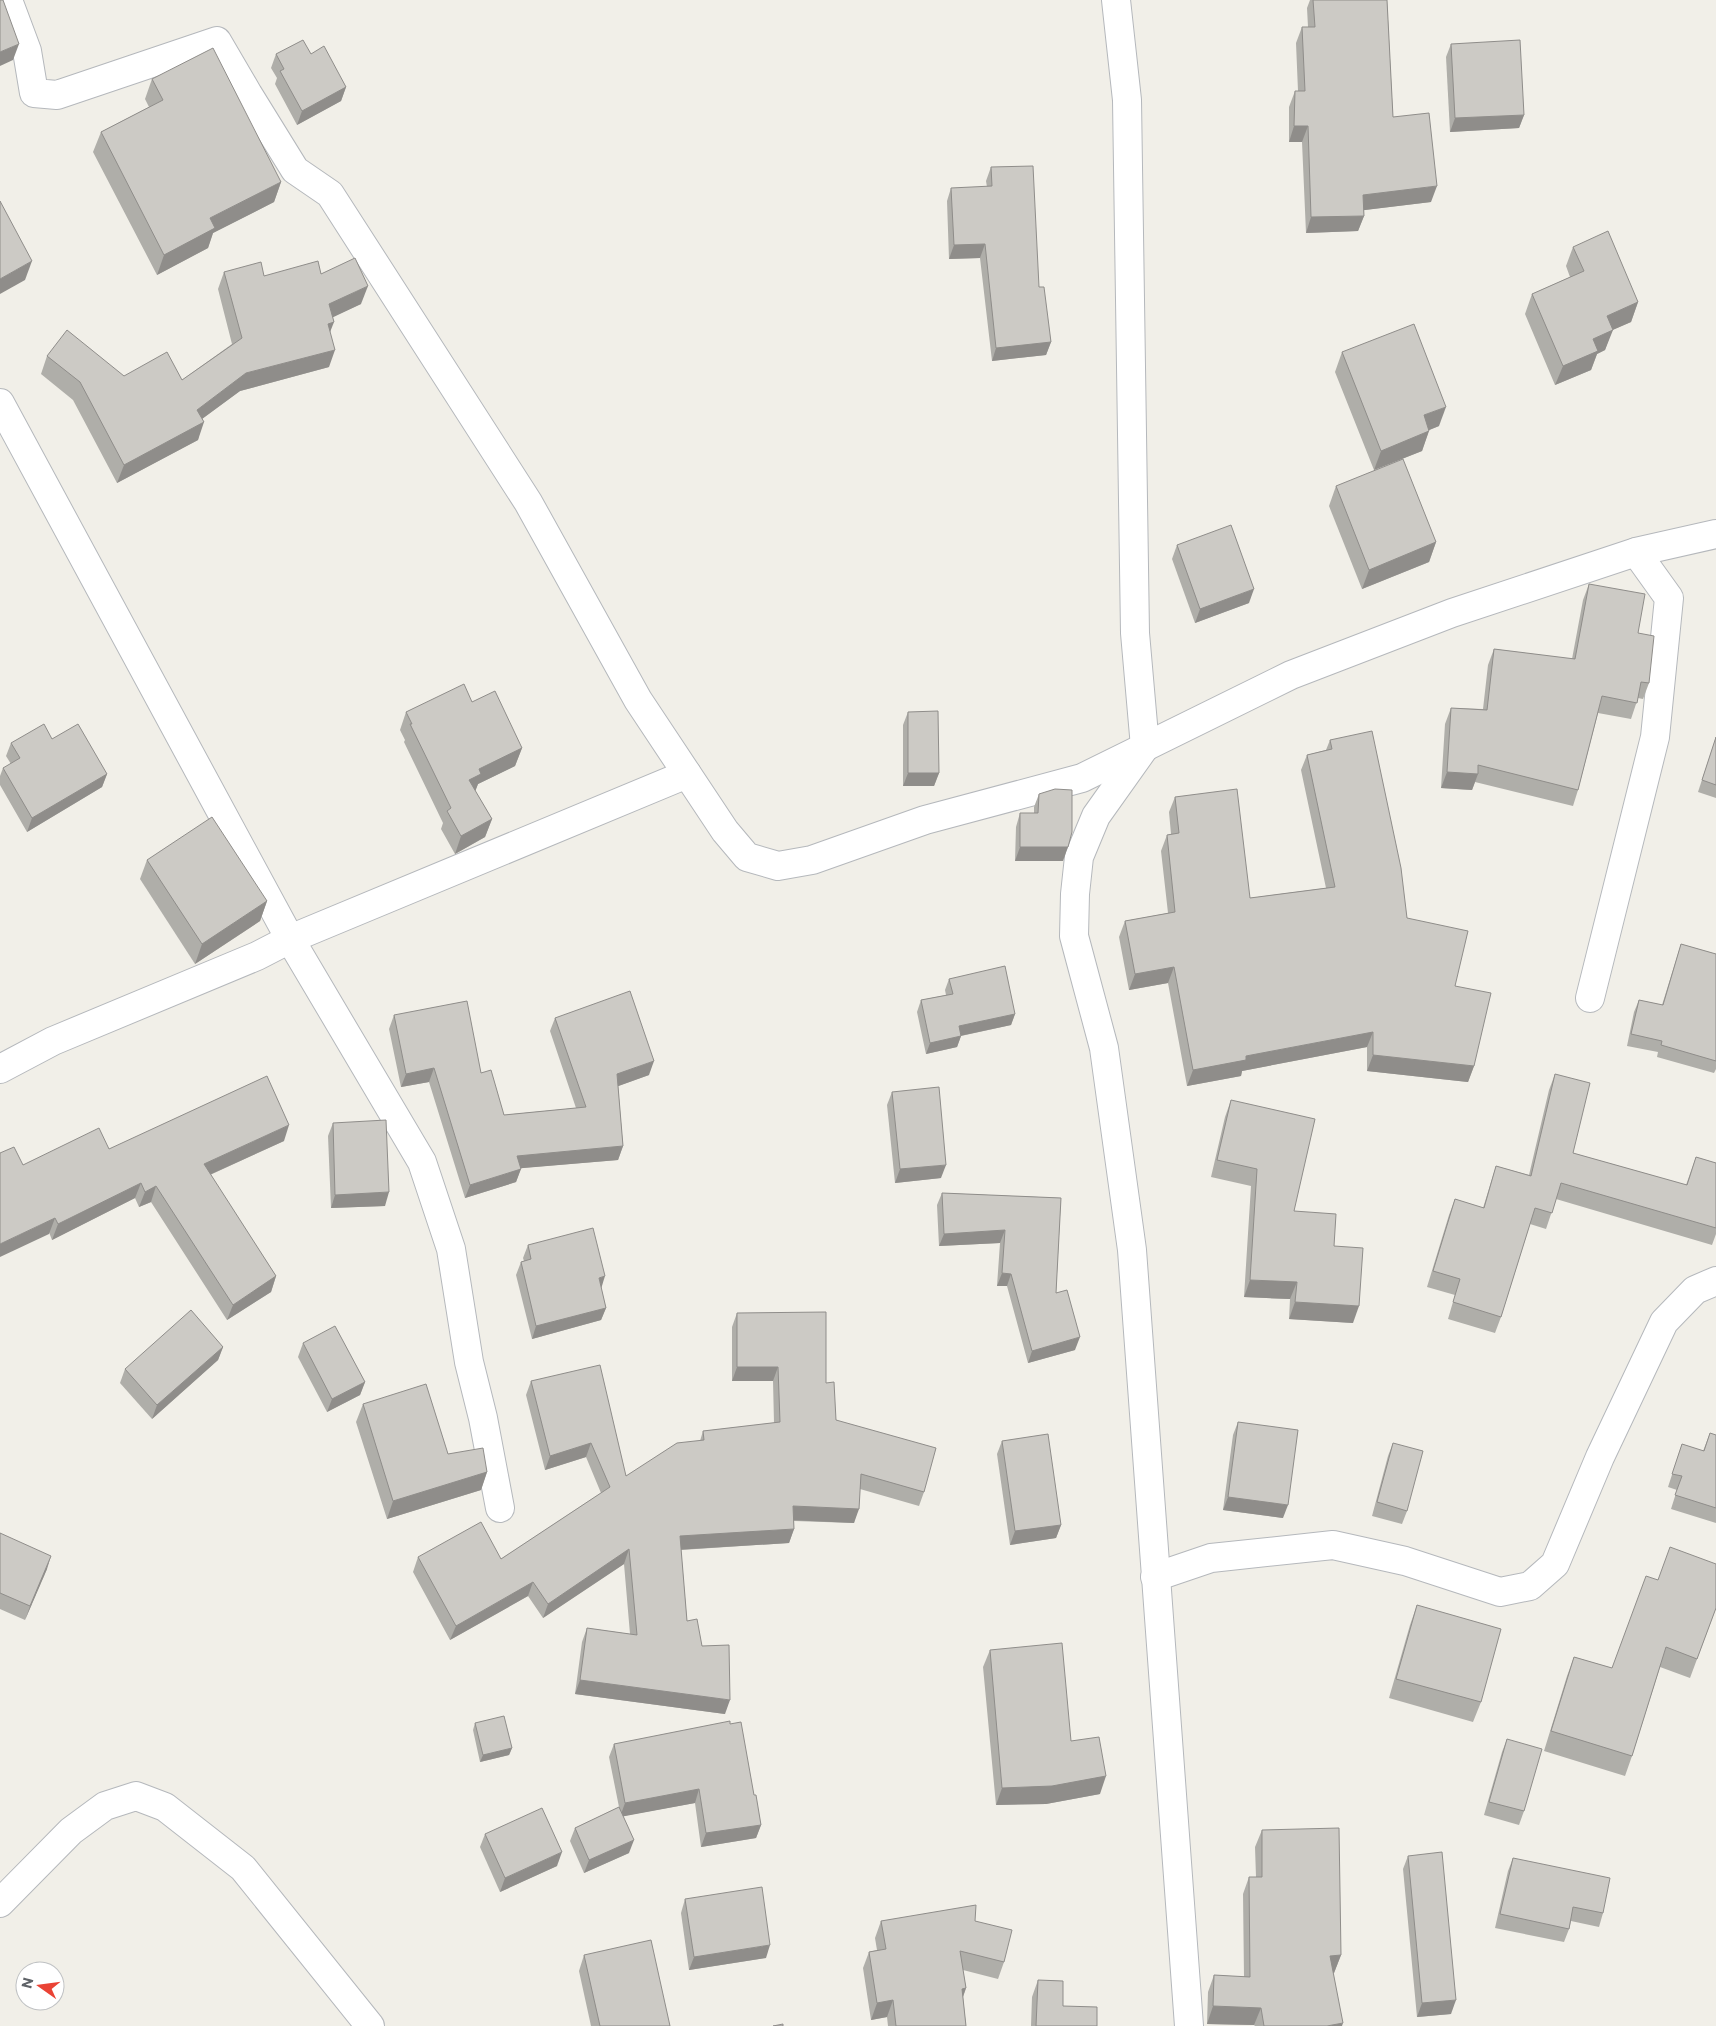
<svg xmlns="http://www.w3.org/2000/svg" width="1716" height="2026" viewBox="0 0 1716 2026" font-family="Commissioner,sans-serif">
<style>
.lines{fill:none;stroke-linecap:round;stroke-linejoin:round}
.minor-casing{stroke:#b5b8bc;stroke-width:30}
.minor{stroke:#fff;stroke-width:28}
.wall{fill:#afaea9}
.shaded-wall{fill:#8f8d8a}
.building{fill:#cccac5;stroke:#8f8d8a}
</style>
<rect width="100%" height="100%" fill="#f1efe8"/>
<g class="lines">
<defs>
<g id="minor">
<polyline points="8,0 27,51 34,93 57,95 217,41 248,94 295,170 330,194 528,502 638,700 725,831 747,857 778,866 812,860 925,820 1082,778 1291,675 1452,613 1636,552 1716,534"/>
<polyline points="1116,0 1127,100 1135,633 1145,747 1096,816 1079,857 1075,894 1074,936 1104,1048 1132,1250 1189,2026"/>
<polyline points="0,403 290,939 422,1162 451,1249 469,1362 483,1418 500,1508"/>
<polyline points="1590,998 1655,737 1669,598 1636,552"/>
<polyline points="0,1069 53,1041 257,956 290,939 687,774"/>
<polyline points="1155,1577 1211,1558 1333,1545 1405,1561 1500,1592 1530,1586 1555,1564 1600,1457 1664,1322 1695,1290 1716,1281"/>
<polyline points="0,1903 71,1831 105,1806 136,1796 165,1807 243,1868 370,2026"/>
</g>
</defs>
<use href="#minor" class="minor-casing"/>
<use href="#minor" class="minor"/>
</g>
<g class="wall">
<polygon points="1310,0 1387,0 1393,117 1431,202 1364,210 1364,216 1358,231 1306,233 1302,142 1289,142 1289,107 1295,91 1298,91 1296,43 1302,27 1308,27 1307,8"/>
<polygon points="1451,44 1524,115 1519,128 1450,132 1446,57"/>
<polygon points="276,54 311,54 346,87 341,101 297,125 275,84 277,78 271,68"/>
<polygon points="152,79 281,182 274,202 213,233 208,248 157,275 93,152 101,132 149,107 145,99"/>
<polygon points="991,167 1039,287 1051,342 1046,355 992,361 980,258 949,259 947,201 951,188 987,187 986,181"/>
<polygon points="1573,247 1638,302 1631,322 1612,330 1605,350 1597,354 1591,370 1555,385 1525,314 1532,294 1570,277 1566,266"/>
<polygon points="224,272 264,276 321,274 361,304 332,317 330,332 329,367 240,391 202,419 198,440 117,483 73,400 41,374 47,356 124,376 182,380 232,344 218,289"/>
<polygon points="1342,352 1439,426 1429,430 1422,451 1374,470 1335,372"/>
<polygon points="1336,486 1436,542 1429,562 1362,589 1329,506"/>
<polygon points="1177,545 1249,603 1195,623 1172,559"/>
<polygon points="1589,584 1638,633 1649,683 1643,699 1638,698 1631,719 1598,713 1578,790 1573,806 1475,782 1472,790 1441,788 1445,724 1451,708 1483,709 1488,665 1494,649 1572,659 1583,600"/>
<polygon points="472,702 522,748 515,766 478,784 475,791 492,819 485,837 455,854 441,829 443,823 404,742 405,740 400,730 406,712"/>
<polygon points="908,712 939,773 934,786 903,786 903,725"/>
<polygon points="1716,737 1716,798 1698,792"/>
<polygon points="52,739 107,774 102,787 27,832 0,785 0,776 3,768 11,764 6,756 11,743"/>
<polygon points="1330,740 1407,918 1455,986 1474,1066 1468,1082 1367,1071 1367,1047 1242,1071 1241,1076 1187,1086 1168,983 1129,990 1119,937 1125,921 1168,913 1161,851 1167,835 1171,834 1169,812 1175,797 1250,898 1326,888 1301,770 1307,755 1326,750"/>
<polygon points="1039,794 1063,861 1015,861 1016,827 1020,813 1034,813 1034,807"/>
<polygon points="147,860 267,901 260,921 195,964 140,879"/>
<polygon points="1681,944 1716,954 1716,1069 1714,1073 1657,1057 1658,1052 1627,1046 1634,1012 1639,1000 1662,1005"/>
<polygon points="949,979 1015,1014 1011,1025 961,1036 957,1047 926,1054 917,1012 921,1000 946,995 945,990"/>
<polygon points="394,1015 481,1073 504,1115 576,1108 550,1031 555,1018 649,1075 618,1086 623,1146 618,1160 521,1168 516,1182 465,1198 429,1082 401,1087 389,1029"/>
<polygon points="1555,1074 1573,1153 1686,1185 1696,1157 1716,1163 1716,1234 1712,1245 1556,1199 1546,1229 1530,1224 1501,1317 1495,1333 1448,1319 1455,1295 1427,1287 1449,1215 1455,1199 1483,1208 1491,1182 1496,1166 1529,1175 1549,1090"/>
<polygon points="892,1092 941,1178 895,1183 887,1105"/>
<polygon points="1231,1100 1294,1211 1334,1246 1353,1323 1289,1319 1290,1299 1244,1297 1251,1186 1211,1177 1225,1117"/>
<polygon points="333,1123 385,1206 331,1208 328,1136"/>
<polygon points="284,1141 210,1175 276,1276 271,1292 227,1320 151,1202 139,1207 135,1198 52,1240 23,1165 109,1149"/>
<polygon points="942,1193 1061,1198 1056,1293 1075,1350 1028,1363 1007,1286 997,1286 1000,1243 939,1246 937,1205"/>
<polygon points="528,1245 601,1288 606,1308 601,1320 532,1339 516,1275 521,1262 524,1261 523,1258"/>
<polygon points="737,1313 826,1383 836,1420 924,1492 919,1506 860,1489 854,1523 794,1521 794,1529 789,1543 681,1550 687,1621 702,1646 725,1714 575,1694 582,1642 587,1628 630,1634 624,1564 543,1618 528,1596 450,1640 413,1572 418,1557 501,1559 601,1493 586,1457 545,1470 526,1395 531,1381 626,1476 700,1441 703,1431 774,1423 773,1381 732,1381 732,1327"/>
<polygon points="303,1343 365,1382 360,1395 327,1412 298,1357"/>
<polygon points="223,1347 218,1360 152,1419 120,1383 125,1369"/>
<polygon points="363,1404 448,1454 487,1472 481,1490 387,1519 356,1422"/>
<polygon points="1238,1422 1283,1518 1223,1510 1233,1435"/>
<polygon points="1710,1433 1716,1435 1716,1523 1671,1509 1677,1490 1668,1487 1682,1444 1703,1451"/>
<polygon points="1002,1441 1061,1525 1056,1538 1010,1545 997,1454"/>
<polygon points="1393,1443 1407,1511 1402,1524 1372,1516 1388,1456"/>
<polygon points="0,1533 47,1569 25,1620 0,1609"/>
<polygon points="1658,1580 1716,1608 1690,1678 1660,1667 1632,1756 1625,1776 1544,1751 1567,1676 1574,1657 1612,1668"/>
<polygon points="1417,1605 1481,1702 1473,1722 1389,1698 1410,1625"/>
<polygon points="990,1650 1071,1741 1100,1794 1046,1804 996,1805 983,1667"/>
<polygon points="475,1723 512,1748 509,1755 480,1762 473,1730"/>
<polygon points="730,1724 754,1795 761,1825 756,1838 701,1847 695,1803 623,1816 629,1853 584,1873 570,1841 575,1828 619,1807 609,1757 614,1744"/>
<polygon points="1507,1739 1524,1811 1519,1825 1484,1815 1502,1752"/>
<polygon points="1262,1830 1341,1955 1334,1973 1333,1973 1342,2026 1255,2026 1254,2025 1207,2024 1208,1992 1214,1975 1244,1977 1243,1894 1249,1877 1256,1877 1255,1847"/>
<polygon points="485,1834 557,1866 500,1892 480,1847"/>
<polygon points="1408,1856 1451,2014 1417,2017 1403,1869"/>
<polygon points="1513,1858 1603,1913 1599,1927 1571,1921 1569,1929 1564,1942 1495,1928 1508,1871"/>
<polygon points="685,1899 766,1958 689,1970 681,1913"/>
<polygon points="881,1921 975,1921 1004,1962 998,1979 963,1970 966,1988 963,1997 966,2026 888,2026 887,2017 871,2020 863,1968 869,1952 877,1950 875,1938"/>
<polygon points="584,1955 670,2026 591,2026 579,1971"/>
<polygon points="1038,1980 1063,2006 1097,2026 1031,2026 1032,1997"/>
</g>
<g class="shaded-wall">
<polygon points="19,44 13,60 0,66 0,52"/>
<polygon points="346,87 341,101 297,125 302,111"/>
<polygon points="1524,115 1519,128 1450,132 1455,118"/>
<polygon points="1294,126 1308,126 1302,142 1289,142"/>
<polygon points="281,182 274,202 213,233 208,248 157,275 164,255 210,218"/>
<polygon points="1437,186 1431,202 1357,211 1363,195"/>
<polygon points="1364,216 1358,231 1306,233 1311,217"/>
<polygon points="985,244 980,258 949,259 954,245"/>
<polygon points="32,261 25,280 0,294 0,279"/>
<polygon points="368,286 361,304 323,322 329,304"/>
<polygon points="1638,302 1631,322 1599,336 1607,316"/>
<polygon points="334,322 327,340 328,324"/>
<polygon points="1613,330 1605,350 1597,354 1591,370 1555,385 1563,366 1593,339"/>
<polygon points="1051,342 1046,355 992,361 996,348"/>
<polygon points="335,350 329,367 240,391 191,427 197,410 246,373"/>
<polygon points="1446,407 1439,426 1417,435 1424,415"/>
<polygon points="204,422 198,440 117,483 124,465"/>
<polygon points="1429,431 1422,451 1374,470 1381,451"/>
<polygon points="1436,542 1429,562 1362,589 1369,570"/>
<polygon points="1254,589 1249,603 1195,623 1200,609"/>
<polygon points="522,748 515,766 478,784 475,792 469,780 479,769"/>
<polygon points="1447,772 1478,774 1472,790 1441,788"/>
<polygon points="908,773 939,773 934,786 903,786"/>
<polygon points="107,774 102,787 27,832 32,818"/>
<polygon points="492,819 485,837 455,854 461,836"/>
<polygon points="1020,847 1068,847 1063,861 1015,861"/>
<polygon points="267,901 260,921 195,964 202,944"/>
<polygon points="1174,967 1168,983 1129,990 1135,974"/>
<polygon points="1015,1014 1011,1025 955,1037 959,1026"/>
<polygon points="1373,1032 1367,1047 1242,1071 1241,1076 1187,1086 1193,1070 1246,1056"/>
<polygon points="961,1036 957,1047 926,1054 930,1043"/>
<polygon points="1373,1055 1474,1066 1468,1082 1367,1071"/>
<polygon points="654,1061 649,1075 613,1088 617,1074"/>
<polygon points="434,1068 429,1082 401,1087 406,1074"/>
<polygon points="289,1125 284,1141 198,1180 204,1164"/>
<polygon points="623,1146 618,1160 512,1169 517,1156"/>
<polygon points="946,1165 941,1178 895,1183 900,1169"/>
<polygon points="521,1169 516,1182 465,1198 470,1185"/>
<polygon points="141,1183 135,1198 52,1240 58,1224"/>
<polygon points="156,1186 151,1202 139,1207 145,1192"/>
<polygon points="389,1192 385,1206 331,1208 335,1195"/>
<polygon points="55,1218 49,1234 0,1257 0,1244"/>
<polygon points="1005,1230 1000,1243 939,1246 944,1234"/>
<polygon points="1002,1273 1011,1274 1007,1286 997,1286"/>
<polygon points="276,1276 271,1292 227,1320 233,1305"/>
<polygon points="605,1276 601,1289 599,1278"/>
<polygon points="1250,1280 1297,1282 1290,1299 1244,1297"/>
<polygon points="1295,1302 1359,1306 1353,1323 1289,1319"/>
<polygon points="606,1308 601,1320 532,1339 536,1326"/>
<polygon points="1080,1337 1075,1350 1028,1363 1032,1351"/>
<polygon points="223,1347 218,1360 152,1419 157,1405"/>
<polygon points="737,1367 778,1367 773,1381 732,1381"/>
<polygon points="365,1382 360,1395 327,1412 332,1399"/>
<polygon points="591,1443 586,1457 545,1470 550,1456"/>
<polygon points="487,1472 481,1490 387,1519 393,1501"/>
<polygon points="1228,1497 1288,1505 1283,1518 1223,1510"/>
<polygon points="793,1506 859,1509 854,1523 788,1520"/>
<polygon points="1061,1525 1056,1538 1010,1545 1015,1531"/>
<polygon points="794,1529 789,1543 675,1550 680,1536"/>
<polygon points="629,1549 624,1564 543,1618 548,1604"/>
<polygon points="51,1556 47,1569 25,1620 30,1606"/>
<polygon points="533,1582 528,1596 450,1640 456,1626"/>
<polygon points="580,1680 730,1700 725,1714 575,1694"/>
<polygon points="512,1748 509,1755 480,1762 483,1755"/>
<polygon points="1106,1776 1100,1794 1046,1804 996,1805 1002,1788"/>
<polygon points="699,1789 695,1803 620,1817 625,1803"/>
<polygon points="761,1825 756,1838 701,1847 706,1833"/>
<polygon points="634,1840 629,1853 584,1873 589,1860"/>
<polygon points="562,1852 557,1866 500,1892 505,1878"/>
<polygon points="770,1945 766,1958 689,1970 694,1957"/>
<polygon points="1341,1955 1334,1973 1323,1973 1330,1956"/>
<polygon points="966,1988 960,2005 962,1989"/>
<polygon points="893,2000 887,2017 871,2020 877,2003"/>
<polygon points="1456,2000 1451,2014 1417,2017 1422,2003"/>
<polygon points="1213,2006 1261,2008 1254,2025 1207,2024"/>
<polygon points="1343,2023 1342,2026 1327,2026"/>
</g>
<g class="building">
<polygon points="0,0 3,0 19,44 0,52"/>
<polygon points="1313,0 1387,0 1393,117 1429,113 1437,186 1363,195 1364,216 1311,217 1308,126 1294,126 1295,91 1305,91 1302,27 1315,27"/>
<polygon points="303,40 311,54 324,46 346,87 302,111 280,71 284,69 276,54"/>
<polygon points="1520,40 1524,115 1455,118 1451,44"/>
<polygon points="213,48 281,182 210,218 215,228 164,255 101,132 163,100 152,79"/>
<polygon points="1033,166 1039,287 1044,287 1051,342 996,348 985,244 954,245 951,188 992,186 991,167"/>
<polygon points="0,201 32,261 0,279"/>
<polygon points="1608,231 1638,302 1607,316 1613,330 1593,339 1598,351 1563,366 1532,294 1584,271 1573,247"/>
<polygon points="355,258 368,286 329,304 334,322 328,324 335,350 246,373 197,410 204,422 124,465 80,382 47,356 67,330 124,376 167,352 182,380 242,338 224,272 261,262 264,276 318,261 321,274"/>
<polygon points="1414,324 1446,407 1424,415 1429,431 1381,451 1342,352"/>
<polygon points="1403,459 1436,542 1369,570 1336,486"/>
<polygon points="1231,525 1254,589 1200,609 1177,545"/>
<polygon points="1589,584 1645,594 1638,633 1654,636 1649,683 1641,682 1637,703 1602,696 1578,790 1478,765 1478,774 1447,772 1451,708 1487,710 1494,649 1575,659"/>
<polygon points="464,684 472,702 495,691 522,748 479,769 481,774 469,780 492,819 461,836 447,811 451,808 410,724 412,724 406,712"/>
<polygon points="938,711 939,773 908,773 908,712"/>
<polygon points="44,724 52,739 78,724 107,774 32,818 3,768 20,758 11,743"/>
<polygon points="1372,731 1401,868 1407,918 1468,931 1455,986 1491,993 1474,1066 1373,1055 1373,1032 1246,1056 1246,1060 1193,1070 1174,967 1135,974 1125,921 1175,912 1167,835 1179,833 1175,797 1237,789 1250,898 1335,887 1307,755 1332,749 1330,740"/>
<polygon points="1716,737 1716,785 1702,780"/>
<polygon points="1055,789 1072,790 1072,832 1068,847 1020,847 1020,813 1038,813 1039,794"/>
<polygon points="212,817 267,901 202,944 147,860"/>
<polygon points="1681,944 1716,954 1716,1061 1661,1045 1662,1041 1631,1034 1639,1000 1663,1005"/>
<polygon points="1005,966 1015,1014 959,1026 961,1036 930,1043 921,1000 953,994 949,979"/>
<polygon points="630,991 654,1061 617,1074 623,1146 517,1156 521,1169 470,1185 434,1068 406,1074 394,1015 467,1001 481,1073 491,1070 504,1115 586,1107 555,1018"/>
<polygon points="1555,1074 1590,1083 1573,1153 1687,1185 1696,1157 1716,1163 1716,1228 1561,1183 1552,1213 1535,1208 1501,1317 1453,1302 1460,1279 1433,1271 1455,1199 1484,1208 1496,1166 1531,1176"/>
<polygon points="267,1076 289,1125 204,1164 276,1276 233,1305 156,1186 145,1192 141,1183 58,1224 55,1218 0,1244 0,1153 14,1147 23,1165 99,1128 109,1149"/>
<polygon points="939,1087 946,1165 900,1169 892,1092"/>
<polygon points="1231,1100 1315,1119 1294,1211 1336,1214 1334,1246 1363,1248 1359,1306 1295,1302 1297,1282 1250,1280 1257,1169 1217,1160"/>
<polygon points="386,1120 389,1192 335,1195 333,1123"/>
<polygon points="942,1193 1061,1198 1056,1293 1067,1290 1080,1337 1032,1351 1011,1274 1002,1273 1005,1230 944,1234"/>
<polygon points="593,1228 605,1276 599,1278 606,1308 536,1326 521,1262 531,1259 528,1245"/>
<polygon points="191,1310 223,1347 157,1405 125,1369"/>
<polygon points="826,1312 826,1383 834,1382 836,1420 936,1448 924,1492 861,1474 859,1509 793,1506 794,1529 680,1536 687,1621 697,1619 702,1646 729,1645 730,1700 580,1680 587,1628 637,1635 629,1549 548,1604 533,1582 456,1626 418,1557 481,1522 501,1559 610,1487 591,1443 550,1456 531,1381 600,1365 626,1476 677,1443 704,1440 703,1431 780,1422 778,1367 737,1367 737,1313"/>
<polygon points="335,1326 365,1382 332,1399 303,1343"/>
<polygon points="426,1384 448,1454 483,1448 487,1472 393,1501 363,1404"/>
<polygon points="1238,1422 1298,1430 1288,1505 1228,1497"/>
<polygon points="1710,1433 1716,1435 1716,1508 1675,1495 1682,1476 1672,1474 1682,1444 1704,1451"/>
<polygon points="1048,1434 1061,1525 1015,1531 1002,1441"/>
<polygon points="1393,1443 1423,1451 1407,1511 1377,1502"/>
<polygon points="0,1533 51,1556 30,1606 0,1593"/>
<polygon points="1670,1547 1716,1564 1716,1608 1697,1659 1666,1647 1632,1756 1551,1731 1574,1657 1612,1668 1646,1576 1658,1580"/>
<polygon points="1417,1605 1501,1629 1481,1702 1396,1679"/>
<polygon points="1062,1643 1071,1741 1099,1737 1106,1776 1052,1786 1002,1788 990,1650"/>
<polygon points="504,1716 512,1748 483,1755 475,1723"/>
<polygon points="730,1721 730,1724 741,1722 754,1795 756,1795 761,1825 706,1833 699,1789 625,1803 614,1744"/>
<polygon points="1507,1739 1542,1749 1524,1811 1489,1802"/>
<polygon points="619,1807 634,1840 589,1860 575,1828"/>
<polygon points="542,1808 562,1852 505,1878 485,1834"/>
<polygon points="1339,1828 1341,1955 1330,1956 1343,2023 1327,2026 1264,2026 1261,2008 1213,2006 1214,1975 1250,1977 1249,1877 1262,1877 1262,1830"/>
<polygon points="1442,1852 1456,2000 1422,2003 1408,1856"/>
<polygon points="1513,1858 1610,1878 1603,1913 1573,1907 1569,1929 1500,1914"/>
<polygon points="762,1887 770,1945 694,1957 685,1899"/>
<polygon points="976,1905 975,1921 1012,1930 1004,1962 960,1951 966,1988 962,1989 966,2026 896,2026 893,2000 877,2003 869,1952 886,1949 881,1921"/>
<polygon points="651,1940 670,2026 600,2026 584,1955"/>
<polygon points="1038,1980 1063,1981 1063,2006 1097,2007 1097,2026 1036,2026"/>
<polygon points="783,2024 783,2026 773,2026"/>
</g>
<g transform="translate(40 1986) rotate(284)"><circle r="24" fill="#ffffff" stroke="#bfc1c3"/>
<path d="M0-4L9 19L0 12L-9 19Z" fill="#ea4335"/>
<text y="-8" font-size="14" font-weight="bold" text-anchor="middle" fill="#5f6368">N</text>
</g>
</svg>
